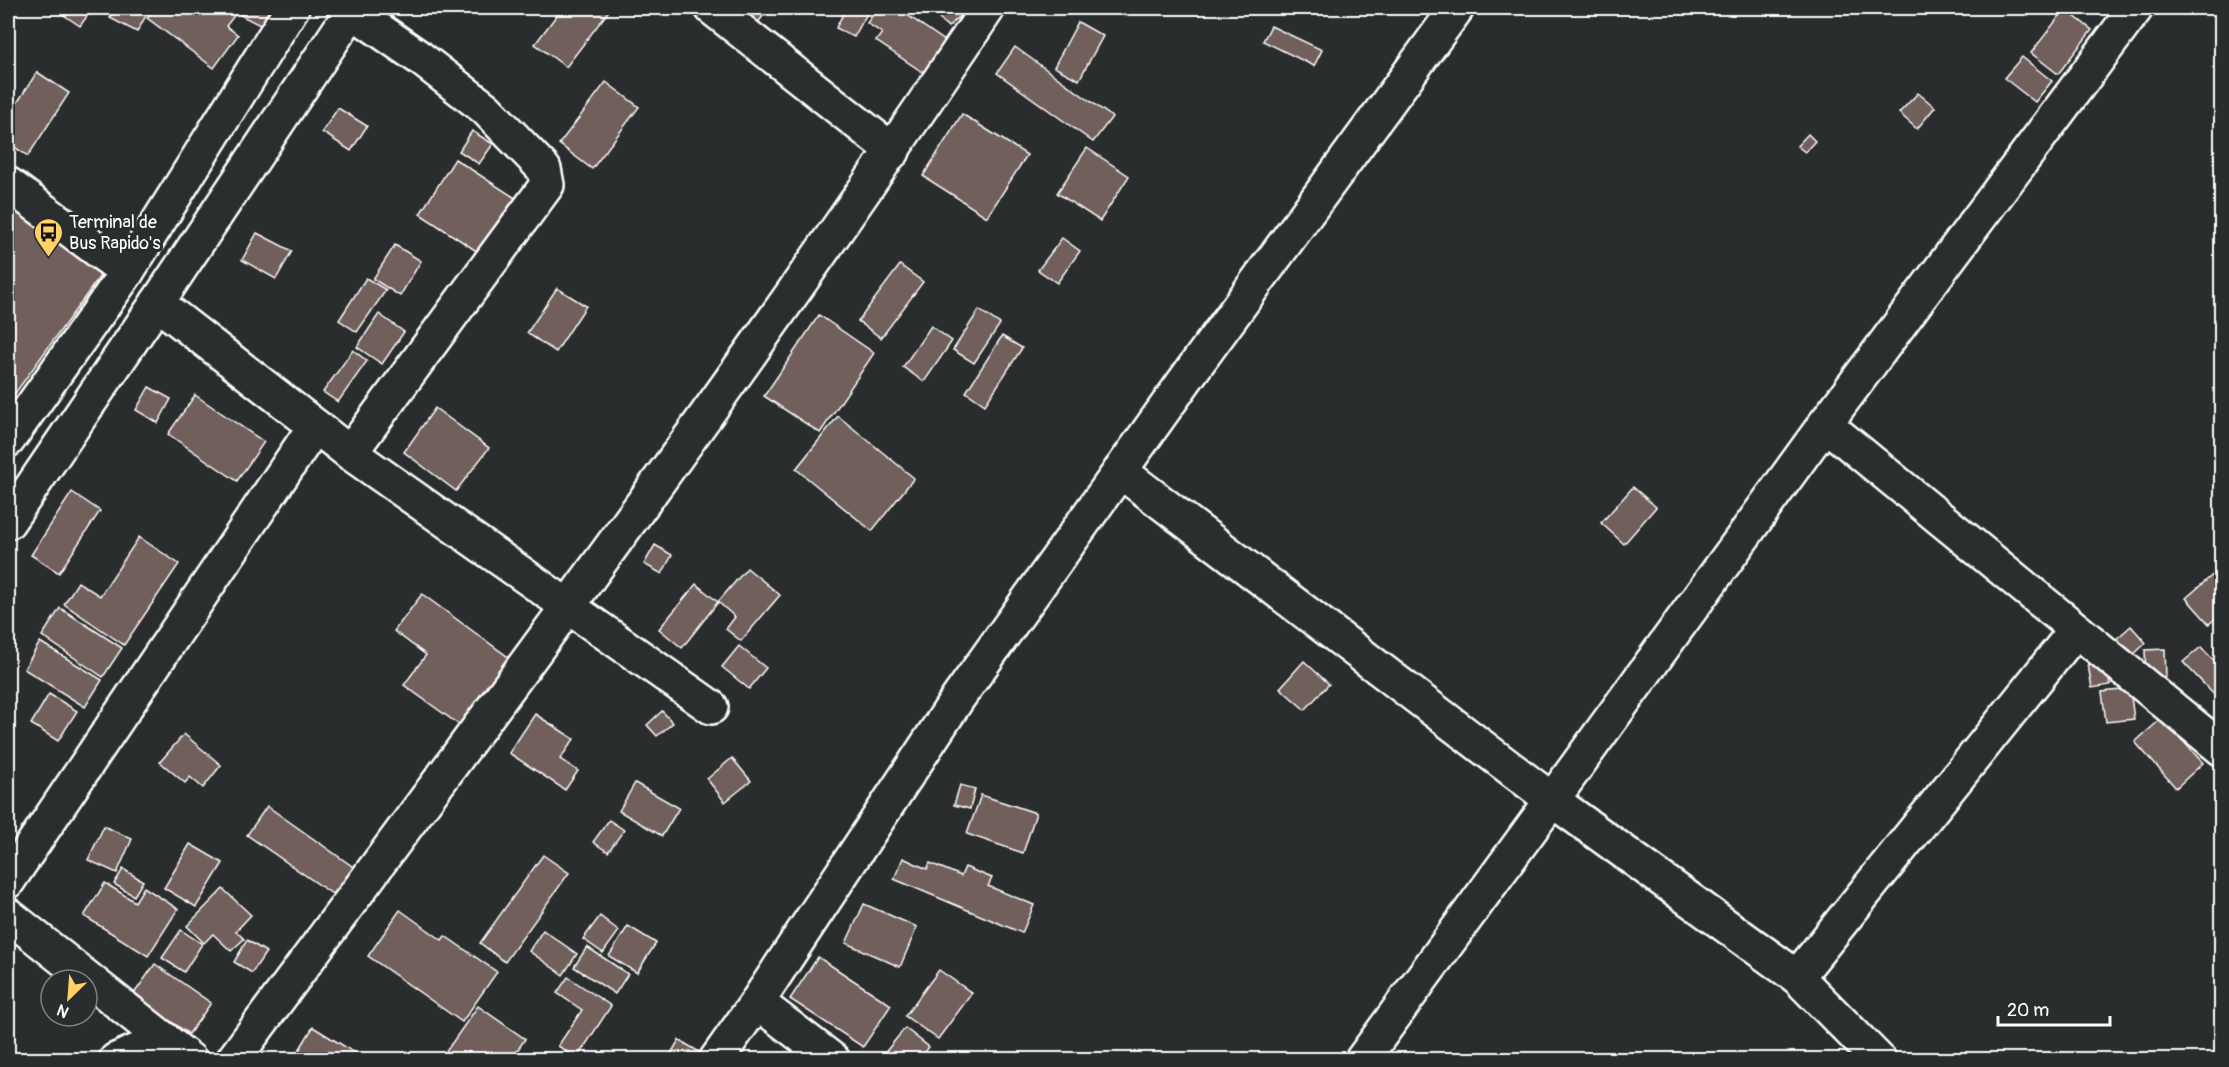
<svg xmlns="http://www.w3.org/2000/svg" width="2229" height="1067" viewBox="0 0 2229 1067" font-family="Pangolin,sans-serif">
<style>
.building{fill:#715e5b;stroke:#fff;stroke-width:1.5}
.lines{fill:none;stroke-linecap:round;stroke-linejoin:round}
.minor-casing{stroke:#fff;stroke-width:38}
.minor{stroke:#2a2d2e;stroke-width:33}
.labels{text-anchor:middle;stroke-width:6;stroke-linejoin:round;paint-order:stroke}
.poi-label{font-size:18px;fill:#fff;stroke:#2a2d2e;text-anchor:start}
</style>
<rect width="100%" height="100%" fill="#2a2d2e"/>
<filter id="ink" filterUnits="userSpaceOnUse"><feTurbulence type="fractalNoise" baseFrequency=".0167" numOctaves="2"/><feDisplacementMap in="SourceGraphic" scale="12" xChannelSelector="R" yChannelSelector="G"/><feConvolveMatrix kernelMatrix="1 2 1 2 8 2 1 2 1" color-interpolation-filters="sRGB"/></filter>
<g filter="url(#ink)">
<g class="building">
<polygon points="56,8 93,8 80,26 55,9"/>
<polygon points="116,8 150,8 137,32 110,18"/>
<polygon points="155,8 240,8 226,26 238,35 214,68 147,18"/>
<polygon points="243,8 273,8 264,27 240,15"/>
<polygon points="562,8 611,8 566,67 535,44"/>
<polygon points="735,8 769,8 754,28"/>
<polygon points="846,8 870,8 854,37 836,28"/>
<polygon points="878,8 897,8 955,48 933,79 876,41 882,33 867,23"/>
<polygon points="943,8 969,8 948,27 936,15"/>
<polygon points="2065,9 2092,30 2058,74 2031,53"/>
<polygon points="1078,22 1103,36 1079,80 1054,67"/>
<polygon points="1271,26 1322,50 1314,66 1263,41"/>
<polygon points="1015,47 1112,117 1093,142 997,73"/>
<polygon points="2022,57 2052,81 2035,102 2004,78"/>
<polygon points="37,72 69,93 28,156 8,143 8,117"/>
<polygon points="606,82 639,107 592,169 559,144"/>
<polygon points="1918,93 1935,107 1917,129 1899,113"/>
<polygon points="338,108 367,126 351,151 322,132"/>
<polygon points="962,114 1027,155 987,217 923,176"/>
<polygon points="472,131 493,144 479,164 459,151"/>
<polygon points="1808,134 1815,141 1805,152 1797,146"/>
<polygon points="1087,148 1129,176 1100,221 1057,193"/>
<polygon points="455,159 523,203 487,258 420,214"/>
<polygon points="8,204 103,272 8,403"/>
<polygon points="257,233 292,251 276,279 242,260"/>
<polygon points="1062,238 1080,251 1057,283 1038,270"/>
<polygon points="395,245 421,261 400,296 373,279"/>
<polygon points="900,265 923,282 881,338 858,321"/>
<polygon points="366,278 386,290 357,332 339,320"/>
<polygon points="557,288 586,306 556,352 527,333"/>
<polygon points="979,310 1000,324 974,363 953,350"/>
<polygon points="379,314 404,332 382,364 357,347"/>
<polygon points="819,315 874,353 820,433 764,396"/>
<polygon points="931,326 952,341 924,382 903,367"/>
<polygon points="1002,336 1022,348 985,405 966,392"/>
<polygon points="353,350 367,361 338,402 323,392"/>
<polygon points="149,387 171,399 158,423 136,410"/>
<polygon points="195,395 264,442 237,481 168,434"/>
<polygon points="435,408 489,448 456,491 404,452"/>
<polygon points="838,416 914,478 872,531 796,469"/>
<polygon points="1633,487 1656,507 1624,544 1601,523"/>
<polygon points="72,492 100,511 59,573 31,555"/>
<polygon points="139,537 179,564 124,645 64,604 78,582 100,596"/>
<polygon points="655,545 672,555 662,574 644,564"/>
<polygon points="747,568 780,595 741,641 726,629 735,617 718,602"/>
<polygon points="2216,572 2222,578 2222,613 2209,624 2186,598"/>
<polygon points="696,584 718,602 682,648 659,629"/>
<polygon points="422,594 515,662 465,729 404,685 426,655 394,631"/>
<polygon points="60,608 122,648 103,677 42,636"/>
<polygon points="2131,626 2146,643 2131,657 2115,640"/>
<polygon points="40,642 102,680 85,707 24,669"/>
<polygon points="739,646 766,668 749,689 722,667"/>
<polygon points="2201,647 2222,669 2222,703 2183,662"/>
<polygon points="2165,649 2166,677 2146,678 2145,650"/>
<polygon points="1304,661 1329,684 1305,710 1280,688"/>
<polygon points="2106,662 2110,685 2092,688 2088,665"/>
<polygon points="2130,689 2134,719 2106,722 2102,692"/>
<polygon points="49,694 77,711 58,741 31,724"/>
<polygon points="662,711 673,723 657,736 647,725"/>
<polygon points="535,714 574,739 560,759 578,771 565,790 509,753"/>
<polygon points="2162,718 2203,763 2176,788 2135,742"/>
<polygon points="184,734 221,765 203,788 190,777 185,783 160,762"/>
<polygon points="732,758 751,781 725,802 707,779"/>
<polygon points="635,783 679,808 662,836 619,811"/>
<polygon points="960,785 975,789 970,809 954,805"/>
<polygon points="981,795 1036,813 1023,853 967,834"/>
<polygon points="267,806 366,876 347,904 247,835"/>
<polygon points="609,820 624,830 608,852 593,842"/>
<polygon points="104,826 132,839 117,873 88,860"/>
<polygon points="190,844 223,863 196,907 164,888"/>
<polygon points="543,855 569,873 505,962 480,943"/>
<polygon points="903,858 927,869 930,863 961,876 965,867 992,878 988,886 1034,905 1022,933 894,879"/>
<polygon points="123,869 143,881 134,896 114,884"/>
<polygon points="105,883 135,902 144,887 178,909 148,956 84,916"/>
<polygon points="223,889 251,915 236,931 244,939 231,951 213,934 204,943 187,926"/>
<polygon points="864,904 917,927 900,967 846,943"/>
<polygon points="400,910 442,940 445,936 497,972 462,1022 368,956"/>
<polygon points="600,916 619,931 603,953 583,939"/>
<polygon points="628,926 656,943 637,973 609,956"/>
<polygon points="181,930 202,944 184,972 162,958"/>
<polygon points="543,930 577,954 563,975 529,951"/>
<polygon points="247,940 266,952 252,973 234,962"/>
<polygon points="587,947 628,974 615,994 574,967"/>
<polygon points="818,957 891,1005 863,1047 790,999"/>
<polygon points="155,964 211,1003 189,1034 133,995"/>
<polygon points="939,970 972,993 938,1039 905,1016"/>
<polygon points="568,977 611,1006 577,1058 558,1046 582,1010 557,993"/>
<polygon points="478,1006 525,1039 511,1060 440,1060"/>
<polygon points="313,1027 360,1056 358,1060 293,1060"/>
<polygon points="905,1028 929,1047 919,1060 879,1060"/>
<polygon points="679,1040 703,1054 700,1060 667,1060"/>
</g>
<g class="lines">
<defs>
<g id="minor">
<polyline points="712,8 893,151"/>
<polyline points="8,184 127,272"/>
<polyline points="157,303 350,453 711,707"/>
<polyline points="1825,424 2136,8"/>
<polyline points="8,440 127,272 292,8"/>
<polyline points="350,453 547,185 544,169 486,109 420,58 352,11"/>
<polyline points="1120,471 1552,800 1362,1060"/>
<polyline points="8,522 157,303 354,8"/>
<polyline points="8,881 315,426"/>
<polyline points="8,915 190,1060"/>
<polyline points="1797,977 2076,630"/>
<polyline points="757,1002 833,1060"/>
<polyline points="116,1060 164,1039"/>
<path d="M233,1060C490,713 749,367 988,8"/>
<polyline points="716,1060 757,1002 958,698 1193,369 1457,8"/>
<polyline points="1879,1060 1797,977 1552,800 1825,424 2222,749"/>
</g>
</defs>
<use href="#minor" class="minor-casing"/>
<use href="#minor" class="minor"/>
</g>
</g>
<defs>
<symbol id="bus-pin" viewBox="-11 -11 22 30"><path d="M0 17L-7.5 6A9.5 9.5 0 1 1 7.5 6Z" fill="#ffd166" stroke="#2a2d2e"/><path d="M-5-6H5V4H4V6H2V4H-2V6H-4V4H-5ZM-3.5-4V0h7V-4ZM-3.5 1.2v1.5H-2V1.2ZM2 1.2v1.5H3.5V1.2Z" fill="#111"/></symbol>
</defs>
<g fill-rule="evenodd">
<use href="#bus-pin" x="32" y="216" width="33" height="45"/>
</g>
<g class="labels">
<g class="poi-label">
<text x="69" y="228">Terminal de<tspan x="69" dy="21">Bus Rapido's</tspan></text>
</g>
</g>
<rect width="2229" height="1067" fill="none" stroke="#2a2d2e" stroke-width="30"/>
<rect x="15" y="15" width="2199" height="1037" fill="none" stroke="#fff" stroke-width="2" filter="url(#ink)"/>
<g transform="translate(69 998) rotate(205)"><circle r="28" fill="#2a2d2e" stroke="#7f8182" stroke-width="1.5"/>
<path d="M0-4.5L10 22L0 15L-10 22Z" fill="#ffd166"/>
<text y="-9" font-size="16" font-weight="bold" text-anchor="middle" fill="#ffffff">N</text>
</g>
<path d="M1998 1016v9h112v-9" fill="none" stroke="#ffffff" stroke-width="3"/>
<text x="2007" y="1016" font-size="18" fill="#ffffff" stroke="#2a2d2e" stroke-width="4.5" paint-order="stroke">20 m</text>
</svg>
